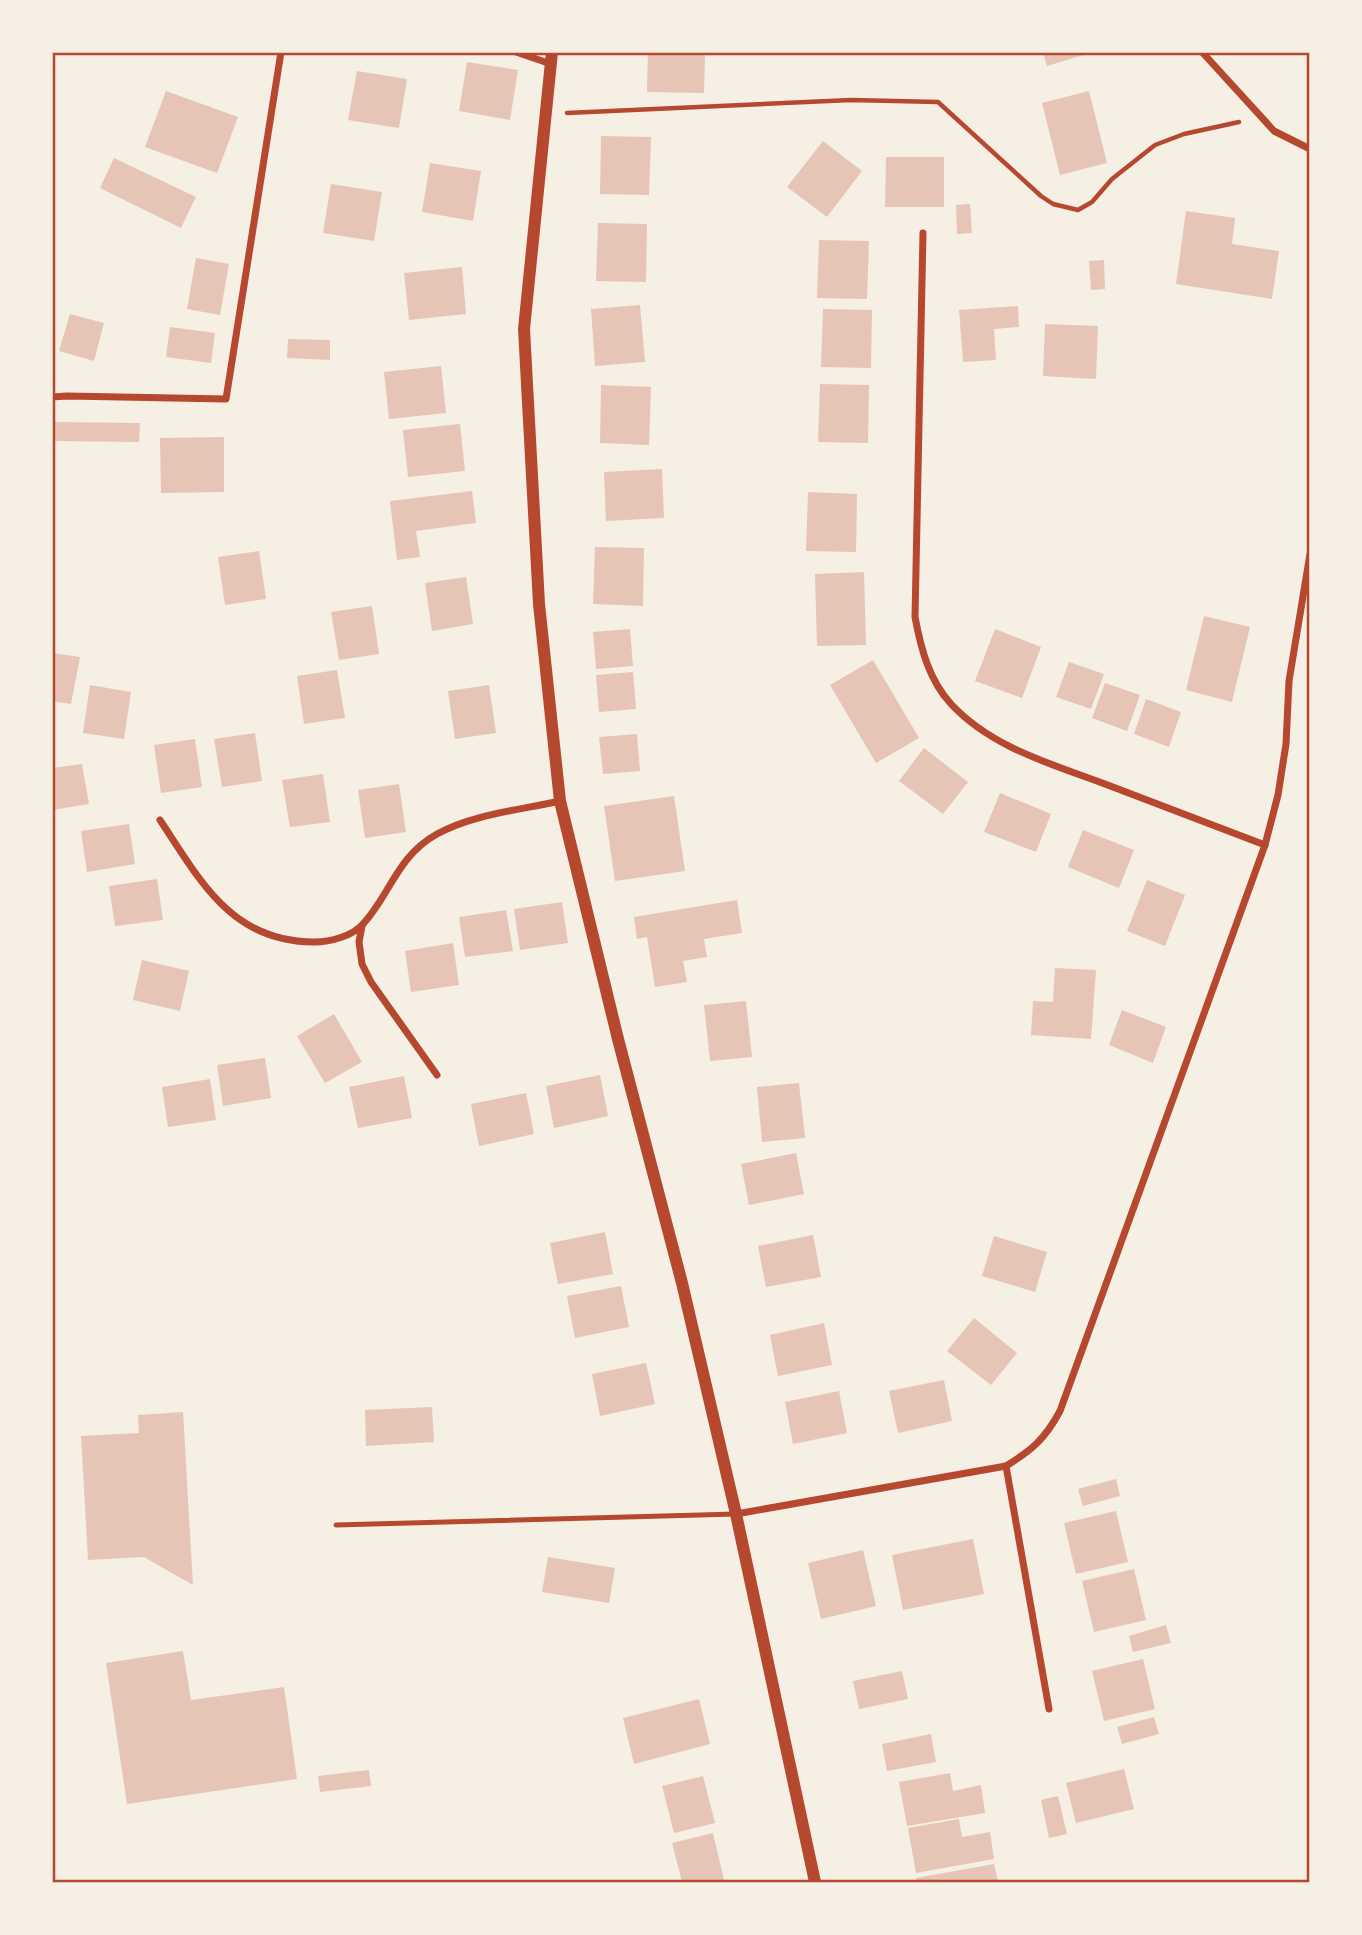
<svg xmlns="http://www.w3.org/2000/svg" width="1362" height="1935" viewBox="0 0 1362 1935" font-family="Karla,sans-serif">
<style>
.building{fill:#e6c5b7}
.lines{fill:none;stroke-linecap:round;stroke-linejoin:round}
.path{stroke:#b5482f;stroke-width:4.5}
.service{stroke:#b5482f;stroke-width:5}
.minor{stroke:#b5482f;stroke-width:7}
.tertiary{stroke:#b5482f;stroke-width:12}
.neatline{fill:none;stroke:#b5482f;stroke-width:2.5}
</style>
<rect width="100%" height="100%" fill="#f6efe4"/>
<g class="building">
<polygon points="648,52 705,52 704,93 647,92"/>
<polygon points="1043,52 1090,52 1090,53 1047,66"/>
<polygon points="467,62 518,70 510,120 459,111"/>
<polygon points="357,71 407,79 399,128 348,120"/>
<polygon points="166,91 238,117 217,173 145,147"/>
<polygon points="1089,91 1107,163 1060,175 1042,103"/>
<polygon points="601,136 651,137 649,195 600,194"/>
<polygon points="823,141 862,171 827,217 787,187"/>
<polygon points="886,157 944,157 944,207 885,207"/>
<polygon points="114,158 196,197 181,228 100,188"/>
<polygon points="430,163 481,171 473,221 422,212"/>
<polygon points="331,184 382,192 374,241 323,233"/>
<polygon points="970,204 972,233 957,234 956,205"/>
<polygon points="1186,211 1235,218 1232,244 1279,251 1272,299 1176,284"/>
<polygon points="598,223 647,224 646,282 596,281"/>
<polygon points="819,240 869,241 867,299 817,298"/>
<polygon points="196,258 229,264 220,315 187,309"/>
<polygon points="1104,260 1105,289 1091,290 1089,261"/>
<polygon points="462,267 466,314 409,320 404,273"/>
<polygon points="640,305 645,362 595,366 591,309"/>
<polygon points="1018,306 1019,327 994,329 996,360 963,362 959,310"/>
<polygon points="823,309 872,310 871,368 821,367"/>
<polygon points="70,314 104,323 94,361 59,351"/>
<polygon points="1045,324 1098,326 1096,379 1043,376"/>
<polygon points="170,327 215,333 211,363 166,357"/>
<polygon points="288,339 330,340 330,360 287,358"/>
<polygon points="441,366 446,413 389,419 384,372"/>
<polygon points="820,384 869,385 868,443 818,442"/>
<polygon points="601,385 651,387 649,445 600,443"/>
<polygon points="52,422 140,423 139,442 52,441"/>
<polygon points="460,424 465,471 408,477 403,430"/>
<polygon points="224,437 224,492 161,493 160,438"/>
<polygon points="662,469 664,518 606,521 604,472"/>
<polygon points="472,491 476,523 416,531 420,557 397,560 390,501"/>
<polygon points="808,492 857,494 856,552 806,551"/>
<polygon points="595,547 644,548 643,606 593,604"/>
<polygon points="259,551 266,599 225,605 218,557"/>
<polygon points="864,572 866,645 817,646 815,574"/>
<polygon points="466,577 473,624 432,631 425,583"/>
<polygon points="372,606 379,654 339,660 331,612"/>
<polygon points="1204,616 1250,627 1232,702 1186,690"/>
<polygon points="630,629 633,666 596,669 593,632"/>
<polygon points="995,629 1041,647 1022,698 975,681"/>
<polygon points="52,653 80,657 71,704 52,701"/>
<polygon points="873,660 919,738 876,763 830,685"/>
<polygon points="1069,662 1104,674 1091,709 1056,697"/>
<polygon points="337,670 345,718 304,724 297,676"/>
<polygon points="633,672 636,709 599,712 596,675"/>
<polygon points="1105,683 1140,695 1127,731 1092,718"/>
<polygon points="90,685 131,692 124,739 83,733"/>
<polygon points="489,685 496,733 455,739 448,691"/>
<polygon points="1146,699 1181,712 1169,747 1134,734"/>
<polygon points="255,733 262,781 222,787 214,739"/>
<polygon points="637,734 640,771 603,774 599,737"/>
<polygon points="195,739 202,787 161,793 154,745"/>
<polygon points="924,748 968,782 943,814 899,781"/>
<polygon points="82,764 89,804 52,810 52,768"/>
<polygon points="323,774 330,822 290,827 282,780"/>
<polygon points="399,784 406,832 365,838 358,790"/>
<polygon points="1000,793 1051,814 1036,852 984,832"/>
<polygon points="674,796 685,871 615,881 604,806"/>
<polygon points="129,824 135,864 87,872 81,831"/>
<polygon points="1083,830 1134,850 1119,888 1068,867"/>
<polygon points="157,879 163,920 115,926 109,886"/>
<polygon points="1147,880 1185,895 1165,946 1127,931"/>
<polygon points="737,900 742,933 704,939 707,957 683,961 687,982 655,987 647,937 637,939 634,917"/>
<polygon points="562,902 568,943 520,950 514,909"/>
<polygon points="506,910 513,951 465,957 459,917"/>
<polygon points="453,943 459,985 411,992 405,951"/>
<polygon points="142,960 189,971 180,1011 133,1000"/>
<polygon points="1055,968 1096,970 1091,1039 1031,1035 1033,1001 1053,1002"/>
<polygon points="746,1001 752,1057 710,1061 704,1005"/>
<polygon points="1122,1010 1166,1027 1153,1063 1109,1045"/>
<polygon points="334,1014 362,1062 325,1083 297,1036"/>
<polygon points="265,1058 271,1098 223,1106 217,1065"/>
<polygon points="600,1075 608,1116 554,1128 546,1086"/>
<polygon points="404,1076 412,1118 358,1128 349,1087"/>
<polygon points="210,1079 216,1120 168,1127 162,1087"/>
<polygon points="799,1083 805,1138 762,1142 757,1087"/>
<polygon points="526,1093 534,1134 479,1146 471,1104"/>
<polygon points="796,1153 804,1194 749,1205 741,1164"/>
<polygon points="605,1232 613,1274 558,1284 550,1243"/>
<polygon points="813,1235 821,1277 766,1287 758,1246"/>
<polygon points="994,1236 1047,1252 1035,1292 982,1276"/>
<polygon points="621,1286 629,1327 575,1338 567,1296"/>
<polygon points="974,1318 1017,1353 991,1385 947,1351"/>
<polygon points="824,1323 832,1365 778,1376 770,1335"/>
<polygon points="646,1363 655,1404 600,1416 592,1374"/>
<polygon points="944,1380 952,1421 898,1433 889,1391"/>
<polygon points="839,1391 847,1433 793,1444 785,1402"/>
<polygon points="432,1407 434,1442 366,1446 365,1410"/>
<polygon points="183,1412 193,1585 144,1557 88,1560 81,1436 139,1433 138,1415"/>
<polygon points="1116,1479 1120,1496 1083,1506 1078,1489"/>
<polygon points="1116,1511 1128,1562 1076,1574 1064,1523"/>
<polygon points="973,1539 984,1594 903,1610 892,1555"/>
<polygon points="863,1550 876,1606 821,1619 808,1563"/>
<polygon points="548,1557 615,1568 609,1603 542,1592"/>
<polygon points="1134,1569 1146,1620 1094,1632 1082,1581"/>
<polygon points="1166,1625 1171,1643 1133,1652 1129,1636"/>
<polygon points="183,1651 191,1700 284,1687 297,1779 127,1804 106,1663"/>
<polygon points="1143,1659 1155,1709 1104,1721 1092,1671"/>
<polygon points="902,1671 908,1699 859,1709 853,1681"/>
<polygon points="699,1699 710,1744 634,1764 623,1718"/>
<polygon points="1154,1717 1159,1734 1122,1744 1117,1727"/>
<polygon points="931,1734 936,1762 887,1771 882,1744"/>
<polygon points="1124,1769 1134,1809 1076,1823 1066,1783"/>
<polygon points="369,1770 371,1786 320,1792 318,1776"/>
<polygon points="950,1773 953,1791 981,1785 985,1813 907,1826 899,1782"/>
<polygon points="703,1776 715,1823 674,1833 662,1786"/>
<polygon points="1058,1796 1067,1834 1049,1838 1041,1800"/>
<polygon points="959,1819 962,1837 990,1832 994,1859 916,1873 908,1828"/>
<polygon points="713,1833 724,1880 713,1882 682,1882 672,1843"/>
<polygon points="994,1864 998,1882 917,1882 916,1878"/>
</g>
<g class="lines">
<polyline class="path" points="567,113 851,100 938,102 1041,196 1053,204 1078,210 1092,202 1112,179 1155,145 1184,134 1239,122"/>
<polyline class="service" points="336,1525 736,1514"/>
<g class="minor">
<polyline points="516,52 551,64"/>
<polyline points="1202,52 1274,131 1310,149"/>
<path d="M923,233L915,617C921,649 929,680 951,704C992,748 1052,764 1105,784C1159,805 1212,825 1265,845"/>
<polyline points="52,397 67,396 226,399 281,52"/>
<path d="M160,820C200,880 231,942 314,942C330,942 353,936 363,924C390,895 397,856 437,834C473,814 520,810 560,801"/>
<polyline points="362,926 359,942 362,964 371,982 437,1075"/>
<polyline points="1006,1466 1049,1709"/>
<path d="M736,1514L1006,1466C1032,1450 1045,1439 1060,1411L1265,845L1278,795L1286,744L1289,681L1310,554"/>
</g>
<polyline class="tertiary" points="552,52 524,329 539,604 560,801 618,1039 682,1283 736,1514 815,1882"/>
</g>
<rect width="1362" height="1935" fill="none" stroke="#f6efe4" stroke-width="108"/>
<rect x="54" y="54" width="1254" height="1827" class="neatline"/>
</svg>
